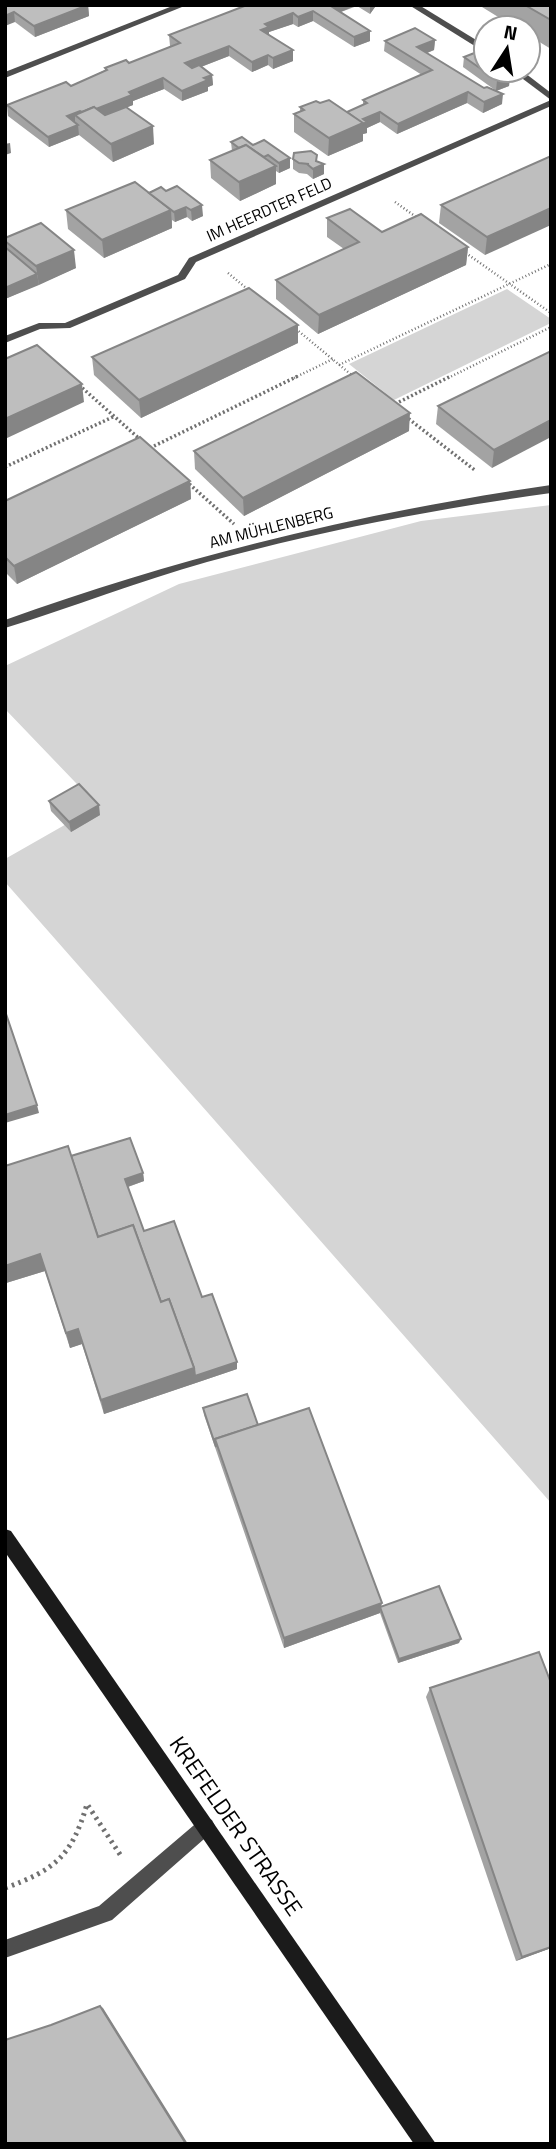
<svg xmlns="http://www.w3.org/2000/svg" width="556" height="2149" viewBox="0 0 556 2149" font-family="'Titillium Web',sans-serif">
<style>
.green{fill:#d5d5d5}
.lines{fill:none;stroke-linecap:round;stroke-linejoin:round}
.path-far2{stroke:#707070;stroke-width:2.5;stroke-dasharray:1 2.5;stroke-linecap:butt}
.path-far1{stroke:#707070;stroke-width:3.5;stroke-dasharray:2 2.5;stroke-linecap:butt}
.path{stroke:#707070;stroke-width:5;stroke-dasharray:2.5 4.5;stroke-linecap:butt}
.street{fill:#4e4e4e;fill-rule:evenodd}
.secondary{fill:#1b1b1b;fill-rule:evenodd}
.wall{fill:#a3a3a3}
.shaded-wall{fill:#858585}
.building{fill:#bebebe;stroke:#858585;stroke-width:2}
.labels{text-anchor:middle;stroke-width:7;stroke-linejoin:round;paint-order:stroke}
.far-street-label{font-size:16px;fill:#000;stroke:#fff}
.near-street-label{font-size:23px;fill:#000;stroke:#fff}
</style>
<rect width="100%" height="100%" fill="#fff"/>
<g class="green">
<polygon points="507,289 551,319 551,323 394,400 349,364"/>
<polygon points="551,505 551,1503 5,882 5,859 98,806 5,709 5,666 179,584 421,521"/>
</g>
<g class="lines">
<g class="path-far2">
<polyline points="395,202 419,219"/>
<polyline points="463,251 551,313"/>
<polyline points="228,273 251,292"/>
<polyline points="296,329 354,377"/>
<polyline points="339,365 551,264"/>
<polyline points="294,378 333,359"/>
<polyline points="448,378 551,327"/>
</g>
<g class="path-far1">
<polyline points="79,385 143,442"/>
<polyline points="395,404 451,376"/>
<polyline points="405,416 476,471"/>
<polyline points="150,448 298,376"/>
<polyline points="5,467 115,416"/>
<polyline points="186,481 234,524"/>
</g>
<path class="path" d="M5,1888C55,1870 72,1856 87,1804L121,1856"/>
<g class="street">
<polygon points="175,5 187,5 5,78 5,72"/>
<polygon points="409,5 419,5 486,46 486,53"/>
<polygon points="511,70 521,70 551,93 551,100"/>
<polygon points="551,100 551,106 196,262 185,279 70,328 40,329 5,343 5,336 39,323 65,323 178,275 189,258"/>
<path d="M551,485V493C435,509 320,531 207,562C139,581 73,607 5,628V620C183,556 364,512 551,485Z"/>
<polygon points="206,1817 212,1820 215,1826 212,1832 112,1920 5,1958 5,1940 99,1906 200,1820"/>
</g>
<polygon class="secondary" points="5,1529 11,1531 436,2144 414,2144 5,1552"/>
</g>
<g class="wall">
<polygon points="5,5 88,5 89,16 35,37 15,22"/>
<polygon points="247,5 375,5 375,7 370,14 357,6 341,12 370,31 370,41 354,47 313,21 298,27 293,24 269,32 269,35 293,61 273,69 268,65 252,72 229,56 201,67 212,75 213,85 208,87 208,91 182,101 164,89 133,101 133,105 127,107 154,144 113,162 79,135 49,147 8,116 7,105 71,86 105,70 105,68 129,63 171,46 170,46 169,35"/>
<polygon points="482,5 551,5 551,49 528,35 528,28 516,28 482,7"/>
<polygon points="435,40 434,50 427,53 484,88 495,90 463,67 464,57 510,76 509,86 496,91 502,104 483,113 467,103 397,134 380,122 367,128 367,133 363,134 363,141 328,156 294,132 294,114 300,112 300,107 320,103 347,112 363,105 363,100 422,75 384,51 385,41"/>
<polygon points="231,142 253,145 290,158 290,168 279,173 276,171 276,184 240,201 211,178 210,160 232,151"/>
<polygon points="551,156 485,255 439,223 441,205"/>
<polygon points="293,159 317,161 324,174 313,179 307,174 299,173 293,169"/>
<polygon points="161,187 203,216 192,221 187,217 175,222 172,220 172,228 104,258 68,229 66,210 149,192"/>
<polygon points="327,218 382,232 468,247 466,265 318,334 276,299 276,280 344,249 327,237"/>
<polygon points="5,238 76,268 5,299"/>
<polygon points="298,343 141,418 94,375 92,357"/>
<polygon points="551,351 492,468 436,424 438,406"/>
<polygon points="409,431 244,516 195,469 194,451"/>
<polygon points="190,481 191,499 17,584 5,572 5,501"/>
<polygon points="49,801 100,815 71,832 51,811"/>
<polygon points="71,1156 143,1173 144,1181 128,1187 144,1231 202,1297 237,1362 237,1369 104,1414 82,1344 70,1348 45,1271 6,1283"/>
<polygon points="203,1408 258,1425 381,1607 459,1643 398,1663 380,1613 284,1648 217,1453 204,1415"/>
<polygon points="430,1688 551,1948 516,1961 426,1697"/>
</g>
<g class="shaded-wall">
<polygon points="88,5 89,16 35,37 34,26"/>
<polygon points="333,5 357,5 331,16 331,6"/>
<polygon points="370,5 375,5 375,7 370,14"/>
<polygon points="313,11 313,21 298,27 298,17"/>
<polygon points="14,12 15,22 5,26 5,16"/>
<polygon points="293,13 293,24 269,32 269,37 261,30 265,24"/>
<polygon points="370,31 370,41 354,47 354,37"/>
<polygon points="435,40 434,50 417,57 417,47"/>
<polygon points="229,46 229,56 185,73 185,63"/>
<polygon points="293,50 293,61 273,69 273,58"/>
<polygon points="268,55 268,65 252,72 252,62"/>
<polygon points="212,75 213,85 208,87 208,91 182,101 182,91"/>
<polygon points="510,76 509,86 496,91 497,80"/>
<polygon points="163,78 164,89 133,101 133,105 86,124 85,113 129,92"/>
<polygon points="468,92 467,103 397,134 398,124"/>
<polygon points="503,94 502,104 483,113 484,102"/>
<polygon points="80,111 81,120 75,115 75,123 67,116"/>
<polygon points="380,112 380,122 367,128 367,133 363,134 363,141 328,156 329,138 363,119"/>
<polygon points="78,125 79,135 49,147 48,137"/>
<polygon points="153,126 154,144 113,162 111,144"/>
<polygon points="10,143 11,153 5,155 5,144"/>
<polygon points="317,155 317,167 324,164 324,174 313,179 313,169"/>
<polygon points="290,158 290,168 279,173 279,163"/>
<polygon points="276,166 276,184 240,201 239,182"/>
<polygon points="202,205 203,216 192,221 191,210"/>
<polygon points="186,207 187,217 175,222 174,212"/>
<polygon points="551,208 551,225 485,255 487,237"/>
<polygon points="171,210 172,228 104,258 102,240"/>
<polygon points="468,247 466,265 318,334 319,315"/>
<polygon points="74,250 76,268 39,285 36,266"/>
<polygon points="37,274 39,285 5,299 5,288"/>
<polygon points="298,325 298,343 141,418 139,400"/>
<polygon points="82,384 84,402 5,439 5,419"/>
<polygon points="410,413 409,431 244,516 243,498"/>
<polygon points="551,420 551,437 492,468 494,450"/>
<polygon points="190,481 191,499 17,584 14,566"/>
<polygon points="99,805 100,815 71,832 69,822"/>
<polygon points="37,1105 39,1113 5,1123 5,1115"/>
<polygon points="143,1173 144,1181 127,1187 125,1179"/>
<polygon points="40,1254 45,1271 6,1283 5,1266"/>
<polygon points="78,1329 82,1344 70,1348 66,1333"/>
<polygon points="237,1362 237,1369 104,1414 101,1400 194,1368"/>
<polygon points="382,1603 380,1613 284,1648 284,1638"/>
<polygon points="461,1639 459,1643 398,1663 399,1659"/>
<polygon points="551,1947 551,1948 516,1961 522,1957"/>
<polygon points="100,2006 103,2008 188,2144 186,2144"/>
</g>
<g class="building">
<polygon points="5,5 88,5 34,26 14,12 5,16"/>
<polygon points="247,5 333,5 331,6 370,31 354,37 313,11 298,17 293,13 265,24 269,27 261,30 293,50 273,58 268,55 252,62 229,46 185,63 192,68 199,65 212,75 204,78 208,80 182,91 163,78 129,92 132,95 96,109 94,107 82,112 80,111 67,116 78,125 48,137 7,105 66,82 71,86 107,70 105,68 126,60 129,63 180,43 169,35"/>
<polygon points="525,5 551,5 551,20"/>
<polygon points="415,28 435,40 417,47 484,88 487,87 503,94 484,102 468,92 398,124 380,112 363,119 367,122 363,124 347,112 367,103 363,100 432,70 385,41"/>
<polygon points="477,52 486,59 486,70 502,70 510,76 497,80 464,57"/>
<polygon points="329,100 363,123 329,138 294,114 304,110 300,107 316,101 320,103"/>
<polygon points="94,107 105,115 126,107 153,126 111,144 75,115"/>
<polygon points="242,137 253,145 264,140 290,158 279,163 268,155 264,157 246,145 239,148 231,142"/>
<polygon points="246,145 276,166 239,182 210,160"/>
<polygon points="311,151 317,155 316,161 324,164 313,169 307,164 309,164 299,163 293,159 294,153"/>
<polygon points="551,156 551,208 487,237 441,205"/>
<polygon points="135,182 171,210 102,240 66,210"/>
<polygon points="177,186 202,205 191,210 186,207 174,212 149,193 161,187 166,191"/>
<polygon points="350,209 382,232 421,214 468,247 319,315 276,280 359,242 327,218"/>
<polygon points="41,223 74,250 36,266 5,241 5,238"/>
<polygon points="5,247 37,274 5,288"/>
<polygon points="249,288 298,325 139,400 92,357"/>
<polygon points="37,345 82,384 5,419 5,359"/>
<polygon points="551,351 551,420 494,450 438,406"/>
<polygon points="356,372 410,413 243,498 194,451"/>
<polygon points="140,437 190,481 14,566 5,557 5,501"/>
<polygon points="79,784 99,805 69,822 49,801"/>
<polygon points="5,1011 37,1105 5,1115"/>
<polygon points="130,1138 143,1173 125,1179 144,1231 174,1221 202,1297 212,1294 237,1362 195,1376 194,1368 169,1299 161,1302 133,1225 98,1237 71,1156"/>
<polygon points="68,1146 98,1237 133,1225 161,1302 169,1299 194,1368 101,1400 78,1329 66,1333 40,1254 5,1266 5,1166"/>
<polygon points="247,1394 258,1425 215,1439 216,1447 203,1408"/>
<polygon points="309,1408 382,1603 284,1638 215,1439"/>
<polygon points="439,1586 461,1639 399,1659 380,1607"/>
<polygon points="539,1652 551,1683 551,1947 522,1957 430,1688"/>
<polygon points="100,2006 186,2144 5,2144 5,2040 51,2025"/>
</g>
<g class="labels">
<g class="far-street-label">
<text transform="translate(269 209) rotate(-24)" y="6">IM HEERDTER FELD</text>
<text transform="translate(271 527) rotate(-14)" y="6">AM MÜHLENBERG</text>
</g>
<g class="near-street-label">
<text transform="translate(236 1826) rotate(55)" y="8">KREFELDER STRASSE</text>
</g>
</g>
<rect width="556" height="2149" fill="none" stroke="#000000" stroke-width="14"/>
<g transform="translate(507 49) rotate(12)"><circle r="33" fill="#ffffff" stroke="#999999" stroke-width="2"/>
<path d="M0-5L12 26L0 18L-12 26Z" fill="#000000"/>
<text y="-10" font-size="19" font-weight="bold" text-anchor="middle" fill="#000000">N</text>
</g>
</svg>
